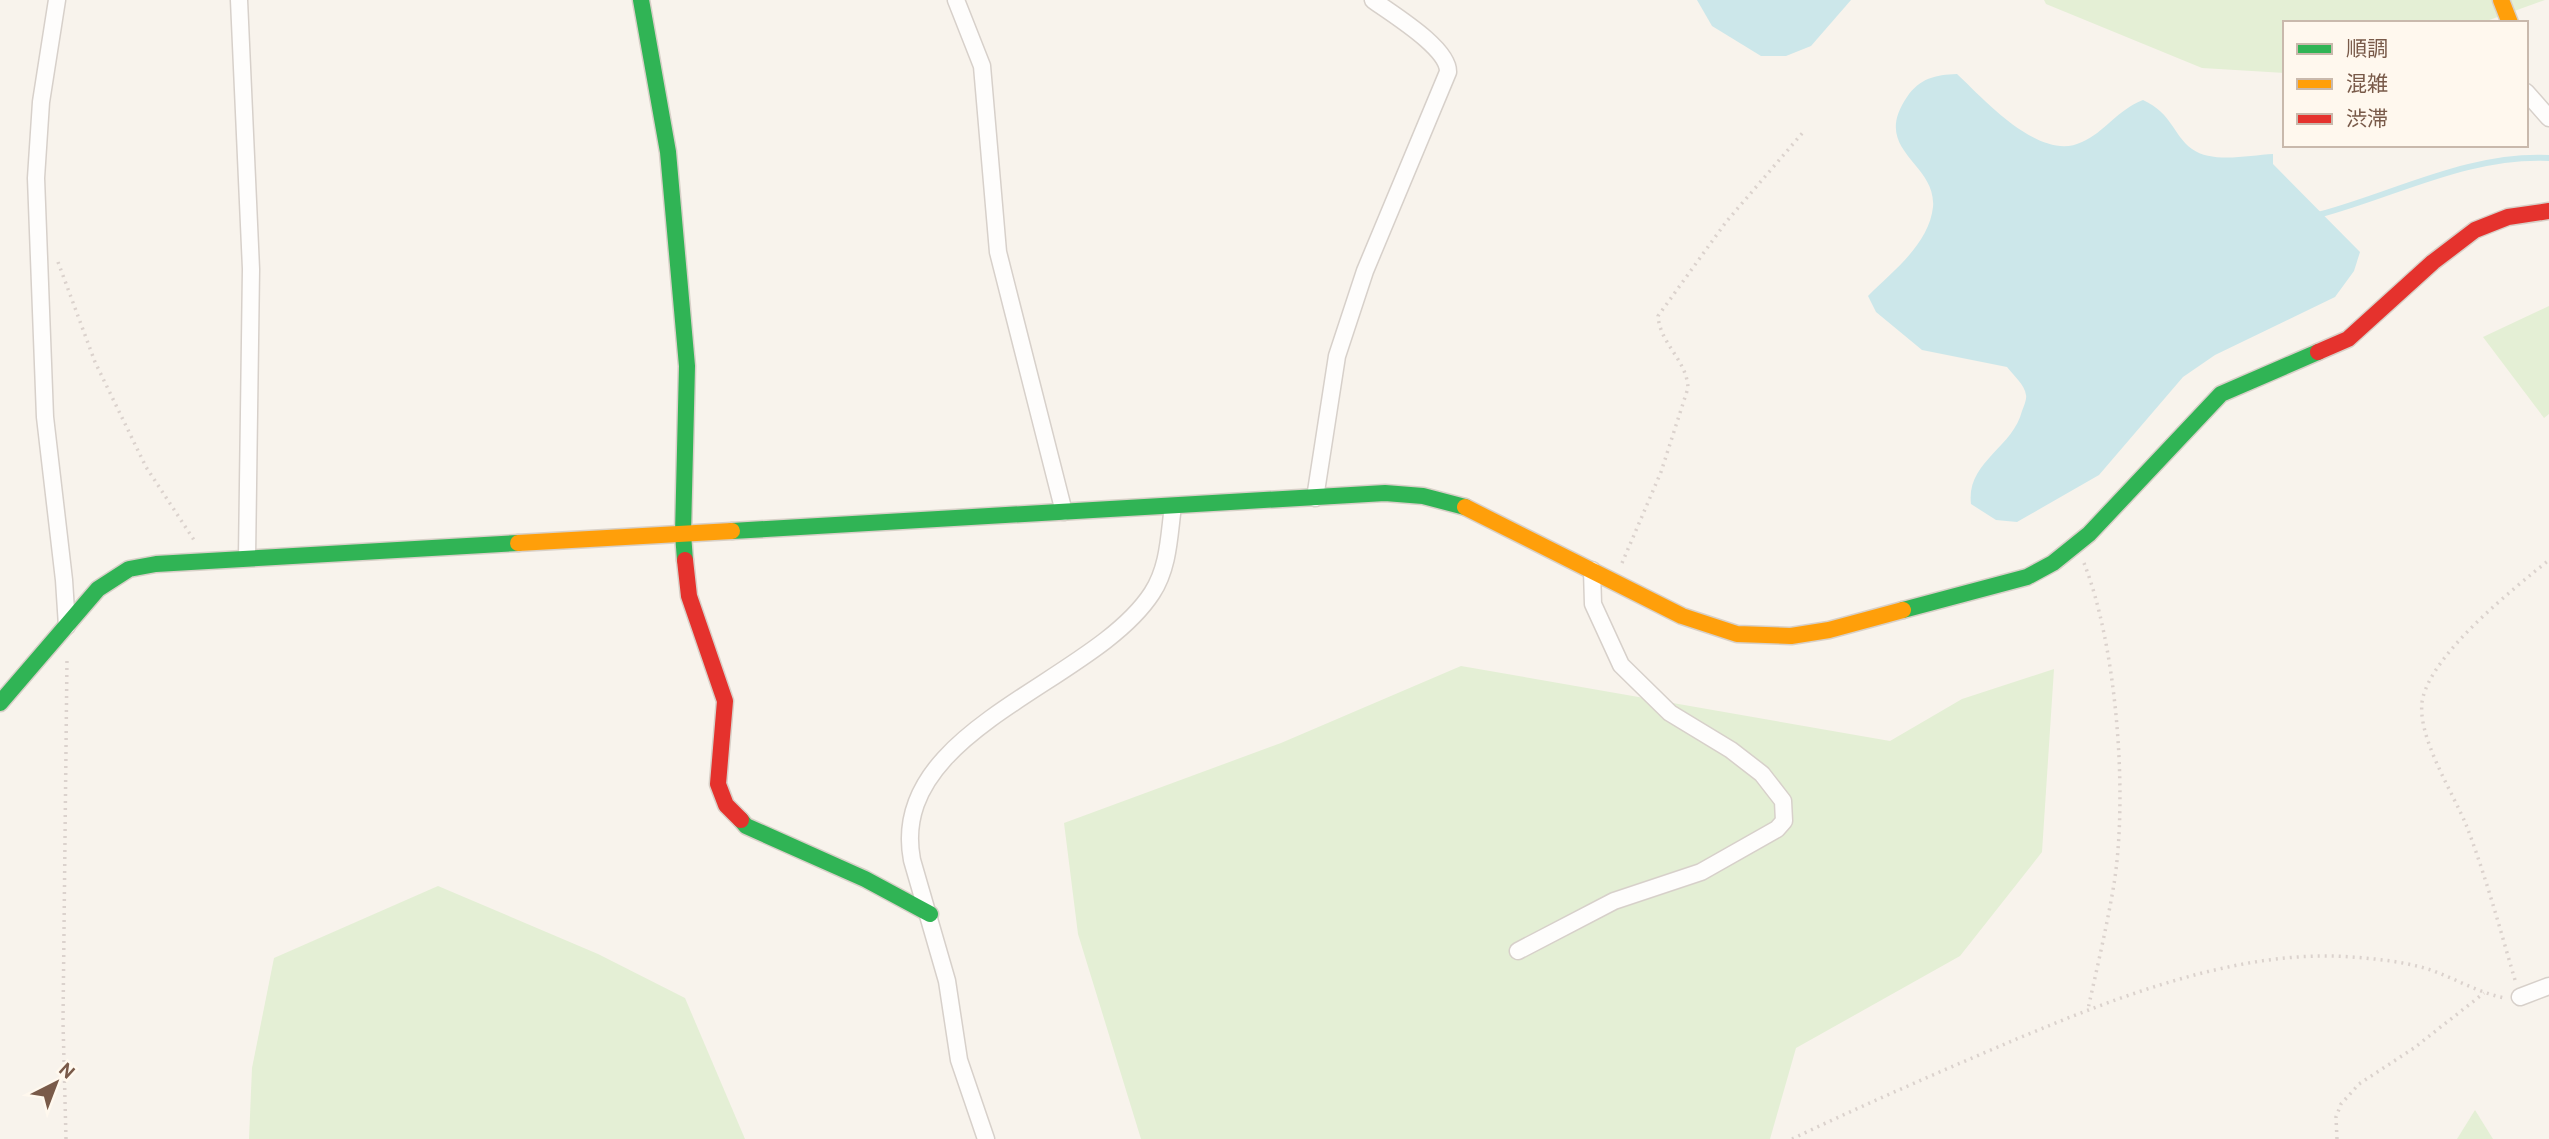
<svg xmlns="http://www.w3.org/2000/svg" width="2549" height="1139" viewBox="0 0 2549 1139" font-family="Overpass,'Noto Sans JP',sans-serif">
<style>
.green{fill:#e4efd5}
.water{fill:#cce7ea}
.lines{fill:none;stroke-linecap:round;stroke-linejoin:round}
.stream{stroke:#cce7ea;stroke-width:6}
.street-casing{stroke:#d7d0ca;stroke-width:19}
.fast-casing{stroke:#d8d0c8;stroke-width:19}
.slow-casing{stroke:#d8d0c8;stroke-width:19}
.jam-casing{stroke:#d8d0c8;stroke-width:19}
.path{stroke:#dbd2cd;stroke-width:3.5;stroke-dasharray:2 5;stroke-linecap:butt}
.street{stroke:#fefdfc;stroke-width:16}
.fast{stroke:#30b455;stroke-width:16}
.slow{stroke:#ff9f0a;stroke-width:16}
.jam{stroke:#e5322d;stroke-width:16}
</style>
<rect width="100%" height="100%" fill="#f8f3ec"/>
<g class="green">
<polygon points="2044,0 2545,0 2481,23 2285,23 2285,73 2202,68 2046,4"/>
<polygon points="2549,306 2549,414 2544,418 2483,337"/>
<polygon points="1461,666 1890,741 1962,699 2054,669 2042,852 1960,956 1796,1048 1770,1139 1141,1139 1078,934 1064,823 1281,743"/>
<polygon points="438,886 598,954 685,998 745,1139 249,1139 252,1068 274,958"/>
<polygon points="2475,1110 2493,1139 2457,1139"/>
</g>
<g class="water">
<polygon points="1697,0 1851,0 1811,46 1786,56 1761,56 1712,26"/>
<path d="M1957,74C1984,99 2040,163 2082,142C2105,132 2117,110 2143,100C2173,114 2172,134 2192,149C2213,164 2249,155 2273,154V164L2360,252L2354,271L2335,297L2215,355L2183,377L2099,475L2017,522L1996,520L1971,504C1966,462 2013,448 2022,411C2024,406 2027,399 2026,395C2025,385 2013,375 2007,367L1922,350L1876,312L1868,296C1893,271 1929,244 1933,207C1937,162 1870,151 1907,97C1920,78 1935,75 1957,74Z"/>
</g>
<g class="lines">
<path class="stream" d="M2318,215C2394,195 2468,154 2549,158"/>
<defs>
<g id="street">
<polyline points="57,0 41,102 36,178 45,417 64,580 67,626"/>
<polyline points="239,0 251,269 247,557"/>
<polyline points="956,0 982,66 998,252 1064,512"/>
<polyline points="2526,92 2549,118"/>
<path d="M1315,498L1337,356L1365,271L1448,72C1449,48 1392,14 1373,0"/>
<polyline points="1518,951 1614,901 1701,872 1777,829 1784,821 1783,801 1762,774 1731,750 1670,713 1621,665 1593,604 1592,570"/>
<polyline points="2520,997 2549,986"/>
<path d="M986,1139L959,1060L947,981L912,860C887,729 1093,684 1152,593C1169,567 1169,535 1173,506"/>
</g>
<g id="fast">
<polyline points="641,0 668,152 687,366 683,534 685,560"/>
<polyline points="732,531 1385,493 1423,496 1465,507"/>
<polyline points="1903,610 2027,577 2053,563 2089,534 2221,394 2318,352"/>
<polyline points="0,703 98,589 129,569 156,564 518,543"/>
<polyline points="741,820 746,826 865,879 930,914"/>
</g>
<g id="slow">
<polyline points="2501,0 2510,23"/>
<polyline points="1465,507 1682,616 1737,634 1791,636 1829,630 1903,610"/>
<polyline points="518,543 732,531"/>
</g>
<g id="jam">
<polyline points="2318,352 2348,339 2433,262 2475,230 2508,217 2549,211"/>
<polyline points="685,560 689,596 725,701 718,784 726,805 741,820"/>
</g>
</defs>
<use href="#street" class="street-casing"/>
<use href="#fast" class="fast-casing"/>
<use href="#slow" class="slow-casing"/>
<use href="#jam" class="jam-casing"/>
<g class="path">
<polyline points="58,262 95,362 146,467 196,543"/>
<path d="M1622,563L1661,472L1688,388C1687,360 1660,344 1658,316L1726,222L1805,130"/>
<path d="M2084,563C2117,647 2128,796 2114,884C2107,926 2097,968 2088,1009"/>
<path d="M2515,980C2500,929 2486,877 2467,827C2453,792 2414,733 2423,697C2435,651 2513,589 2549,560"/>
<polyline points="66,1139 63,1022 67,658"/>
<path d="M1792,1139C1861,1106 1930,1076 2000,1046C2107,1001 2235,948 2352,957C2379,959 2406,962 2431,970C2456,979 2479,993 2505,998"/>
<polyline points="2337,1139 2336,1117 2341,1104 2359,1084 2414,1048 2484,993"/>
</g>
<use href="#street" class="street"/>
<use href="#fast" class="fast"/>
<use href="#slow" class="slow"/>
<use href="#jam" class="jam"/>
</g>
<rect x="2283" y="21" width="245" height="126" fill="#fff8ee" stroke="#c9b9ac" stroke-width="2"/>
<rect x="2297" y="44" width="35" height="10" fill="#30b455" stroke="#c9b9ac" stroke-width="2"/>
<text x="2346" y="56" font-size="21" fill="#795a49">順調</text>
<rect x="2297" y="79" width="35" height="10" fill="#ff9f0a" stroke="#c9b9ac" stroke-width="2"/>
<text x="2346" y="91" font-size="21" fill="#795a49">混雑</text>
<rect x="2297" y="114" width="35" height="10" fill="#e5322d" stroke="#c9b9ac" stroke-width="2"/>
<text x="2346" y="126" font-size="21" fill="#795a49">渋滞</text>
<g transform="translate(56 1083) rotate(42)" stroke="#fff8ee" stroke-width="5" paint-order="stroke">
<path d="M0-5L12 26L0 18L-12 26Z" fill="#795a49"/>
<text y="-10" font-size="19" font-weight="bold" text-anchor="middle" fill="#795a49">N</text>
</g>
</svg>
